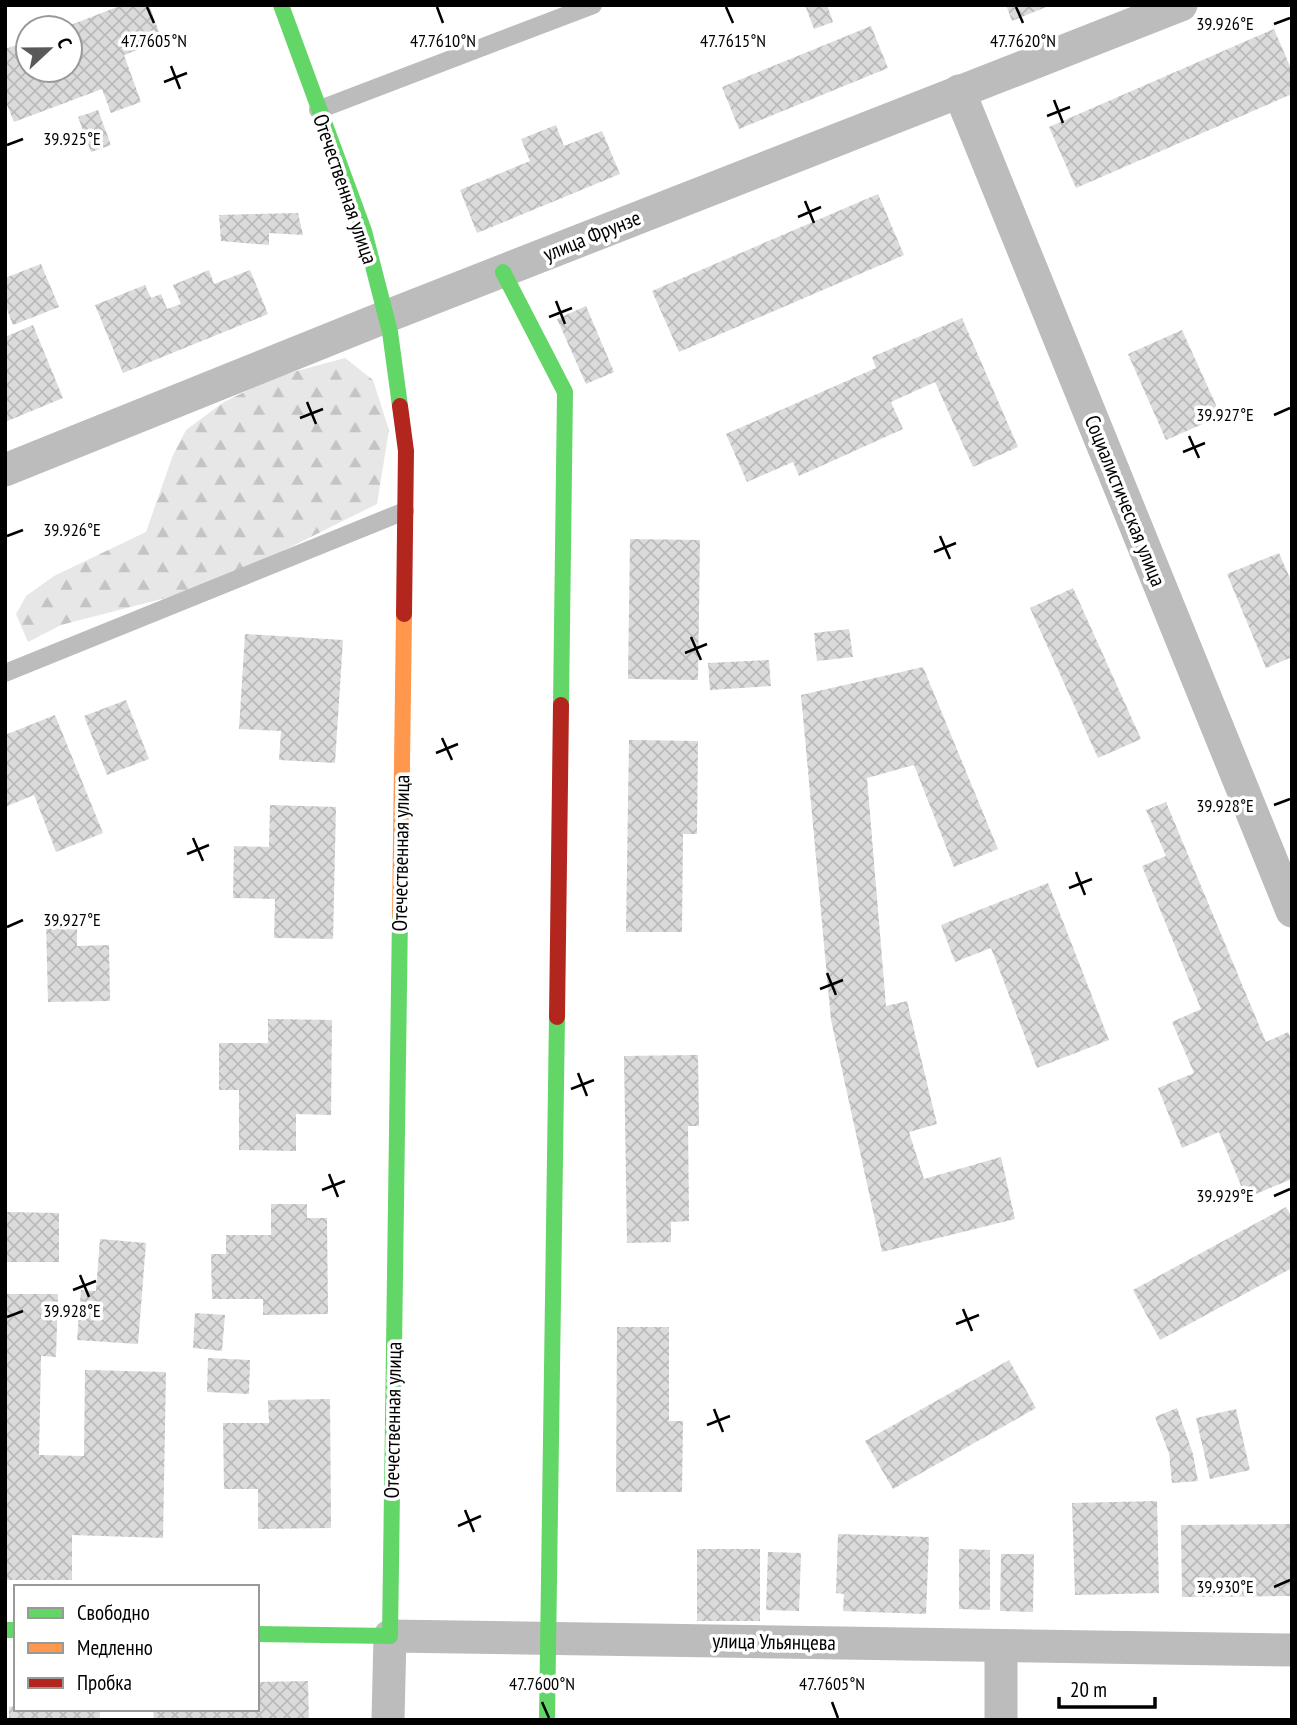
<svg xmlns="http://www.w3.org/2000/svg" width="1297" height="1725" viewBox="0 0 1297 1725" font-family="'PT Sans Narrow',sans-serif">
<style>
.forest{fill:url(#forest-firs)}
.building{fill:url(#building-cross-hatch)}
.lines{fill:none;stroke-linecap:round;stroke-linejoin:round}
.lane{stroke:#bcbcbc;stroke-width:18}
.street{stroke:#bcbcbc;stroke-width:33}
.fast{stroke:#63d668;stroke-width:16}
.slow{stroke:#ff974d;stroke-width:16}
.jam{stroke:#b3261e;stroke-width:16}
.ticks{fill:none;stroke:#000;stroke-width:2.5}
.labels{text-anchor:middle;stroke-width:7;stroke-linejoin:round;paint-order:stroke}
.street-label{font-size:21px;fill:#000;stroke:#fff}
.ticks-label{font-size:18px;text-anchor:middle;fill:#000;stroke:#fff;stroke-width:7;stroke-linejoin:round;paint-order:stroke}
</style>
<defs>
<pattern id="forest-firs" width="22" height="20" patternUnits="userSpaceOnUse" patternTransform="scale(1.75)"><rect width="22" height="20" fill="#e7e7e7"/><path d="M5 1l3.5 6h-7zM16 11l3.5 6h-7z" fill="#c4c4c4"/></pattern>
<pattern id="building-cross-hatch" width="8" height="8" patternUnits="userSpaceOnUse" patternTransform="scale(1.75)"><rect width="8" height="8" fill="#dbdbdb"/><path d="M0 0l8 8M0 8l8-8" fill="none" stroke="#bababa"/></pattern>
</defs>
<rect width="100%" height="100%" fill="#fff"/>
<polygon class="forest" points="345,358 373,380 389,430 377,504 212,586 61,625 28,642 16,614 26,596 54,576 146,532 173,455 186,430 224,402 275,377"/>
<g class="building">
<polygon points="122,5 149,5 162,40 124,55 141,102 111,113 102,89 14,122 5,100 5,49 28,41 28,70 70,70 70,28 63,28"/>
<polygon points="805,5 827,5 833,22 814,29"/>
<polygon points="1006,5 1051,5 1012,21"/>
<polygon points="871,26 888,68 739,129 722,87"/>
<polygon points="1274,29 1292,71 1292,94 1076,188 1049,127"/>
<polygon points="98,110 111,145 91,152 78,117"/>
<polygon points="556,125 564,146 602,131 620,174 477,233 460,190 530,161 521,139"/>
<polygon points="878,194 904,255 679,352 652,291"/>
<polygon points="298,213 303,235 269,233 269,245 221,241 219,215"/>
<polygon points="41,264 59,307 13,325 5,304 5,278"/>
<polygon points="209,270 214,284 250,270 268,314 123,373 95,305 145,285 151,298 161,294 167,309 181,304 173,285"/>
<polygon points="586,306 614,372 586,384 557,319"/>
<polygon points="962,318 1018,447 973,467 935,382 891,402 903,429 799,476 793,462 747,482 726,434 876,368 872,357"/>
<polygon points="33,325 63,398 5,422 5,337"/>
<polygon points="1182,330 1221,416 1166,440 1128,354"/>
<polygon points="630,539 700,540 698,680 628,679"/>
<polygon points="1279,553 1292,583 1292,657 1266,668 1227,574"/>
<polygon points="1073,588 1141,739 1098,758 1030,608"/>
<polygon points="849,629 853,657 817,661 814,633"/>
<polygon points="245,634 343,640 335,763 279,760 281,731 239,729"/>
<polygon points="769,660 771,686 710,690 708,663"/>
<polygon points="923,667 998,849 954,867 914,765 867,778 886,1006 907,1001 937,1124 909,1132 924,1179 1001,1157 1015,1219 882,1252 831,1020 801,695"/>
<polygon points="126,700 149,759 107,775 84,716"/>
<polygon points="55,715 103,833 56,852 34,795 5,807 5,735"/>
<polygon points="629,740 698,741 697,834 683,834 682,932 626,932"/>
<polygon points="1166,802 1266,1042 1288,1032 1292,1042 1292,1179 1246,1198 1219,1132 1182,1148 1158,1088 1194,1073 1172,1022 1201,1009 1142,866 1166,856 1146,810"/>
<polygon points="270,805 336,807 333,939 274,938 275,899 233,898 234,846 269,847"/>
<polygon points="1048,883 1109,1040 1037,1068 991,948 955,962 941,925"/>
<polygon points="77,921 77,946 109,945 110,1001 48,1002 46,922"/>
<polygon points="268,1019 332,1020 331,1115 296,1114 296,1151 239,1150 239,1090 219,1090 219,1043 268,1043"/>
<polygon points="698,1055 699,1126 688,1126 689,1221 671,1222 671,1242 627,1243 624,1056"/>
<polygon points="271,1204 307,1204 307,1218 327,1218 328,1314 263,1315 263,1299 212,1299 211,1254 226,1254 226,1235 271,1235"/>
<polygon points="1286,1207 1292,1217 1292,1268 1160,1340 1133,1290"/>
<polygon points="5,1212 59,1213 59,1262 5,1262"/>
<polygon points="100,1239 146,1243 138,1344 77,1340 81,1290 96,1291"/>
<polygon points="5,1294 58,1294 56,1357 41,1356 39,1455 84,1456 85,1370 166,1372 163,1538 72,1535 72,1580 5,1580"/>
<polygon points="195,1313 225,1315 222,1351 193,1348"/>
<polygon points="617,1327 669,1327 669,1421 683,1421 682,1492 616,1492"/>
<polygon points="208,1358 250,1360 249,1394 207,1392"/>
<polygon points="1009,1360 1036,1408 893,1489 865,1441"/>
<polygon points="330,1399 331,1528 258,1529 258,1489 224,1489 223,1423 269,1423 268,1400"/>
<polygon points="1177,1408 1193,1454 1198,1481 1172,1483 1169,1453 1155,1417"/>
<polygon points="1236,1409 1250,1470 1210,1479 1196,1418"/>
<polygon points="1157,1501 1159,1593 1075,1595 1072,1503"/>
<polygon points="1292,1524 1292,1596 1182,1597 1181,1525"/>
<polygon points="838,1534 929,1537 926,1614 843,1611 844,1594 836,1593"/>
<rect x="697" y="1549" width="63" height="72"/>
<polygon points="959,1549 990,1550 990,1610 959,1609"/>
<polygon points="768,1552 801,1553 799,1611 766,1610"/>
<polygon points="1001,1554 1034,1554 1033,1612 1000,1611"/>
<polygon points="308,1681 309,1720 154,1720 153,1709 257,1709 257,1682"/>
<polygon points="16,1706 16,1709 100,1709 100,1720 9,1720 9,1707"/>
</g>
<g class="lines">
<g class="lane">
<polyline points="318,110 593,5"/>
<polyline points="5,673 405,511"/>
</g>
<g class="street">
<polyline points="959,91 1292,911"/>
<polyline points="5,470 385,317 1181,5"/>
<polyline points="388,1720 390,1636 1292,1650"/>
<polyline points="1001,1720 1001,1646"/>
</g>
<g class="fast">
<polyline points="281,5 364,231 390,332 400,406"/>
<polyline points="503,272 565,392 561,705"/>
<polyline points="5,1630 16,1630"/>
<polyline points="257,1634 390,1636 400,915"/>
<polyline points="547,1720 557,1017"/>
</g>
<polyline class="slow" points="400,915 404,614"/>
<g class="jam">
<polyline points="400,406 406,451 404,614"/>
<polyline points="557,1017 561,705"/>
</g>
</g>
<path class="ticks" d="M147,7L154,23M437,7L443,23M726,7L733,23M1016,7L1023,23M1274,24L1290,18M171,66L180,89M164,82L187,73M1054,100L1063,123M1047,116L1070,107M7,145L23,139M805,201L814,223M798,217L821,207M556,301L565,324M549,317L572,308M307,402L316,424M1274,415L1290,408M300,418L323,409M1189,436L1199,458M1183,452L1205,443M7,536L23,530M940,536L950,559M934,552L956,543M691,637L701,660M685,653L707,644M442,738L452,760M436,753L458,744M1274,805L1290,799M193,838L203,861M187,854L209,845M1076,872L1085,895M1069,888L1092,879M7,927L23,920M827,973L836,995M820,989L843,980M578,1073L587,1096M571,1089L594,1080M329,1174L338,1197M322,1190L345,1181M1274,1196L1290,1189M80,1275L89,1297M73,1290L96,1281M963,1309L972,1331M7,1317L23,1311M956,1324L979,1315M714,1409L723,1432M707,1425L730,1416M465,1510L474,1532M458,1526L481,1516M1274,1587L1290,1580M542,1702L549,1718M832,1702L838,1718"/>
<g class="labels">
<g class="street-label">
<text transform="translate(345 189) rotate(71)" y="7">Отечественная улица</text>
<text transform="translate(592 236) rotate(-22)" y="7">улица Фрунзе</text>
<text transform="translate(1125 501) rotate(68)" y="7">Социалистическая улица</text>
<text transform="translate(401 853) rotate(-89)" y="7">Отечественная улица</text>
<text transform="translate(393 1420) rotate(-89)" y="7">Отечественная улица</text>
<text transform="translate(774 1642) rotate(1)" y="7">улица Ульянцева</text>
</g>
</g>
<g class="ticks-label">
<text x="1225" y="30">39.926°E</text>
<text x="154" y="47">47.7605°N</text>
<text x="443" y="47">47.7610°N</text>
<text x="733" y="47">47.7615°N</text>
<text x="1023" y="47">47.7620°N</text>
<text x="72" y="145">39.925°E</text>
<text x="1225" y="421">39.927°E</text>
<text x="72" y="536">39.926°E</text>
<text x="1225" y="812">39.928°E</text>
<text x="72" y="926">39.927°E</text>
<text x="1225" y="1202">39.929°E</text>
<text x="72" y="1317">39.928°E</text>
<text x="1225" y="1593">39.930°E</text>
<text x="542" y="1690">47.7600°N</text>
<text x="832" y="1690">47.7605°N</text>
</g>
<rect width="1297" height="1725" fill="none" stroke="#000000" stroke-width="14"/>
<rect x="14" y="1585" width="245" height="126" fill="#ffffff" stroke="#999999" stroke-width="2"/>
<rect x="28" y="1608" width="35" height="10" fill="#63d668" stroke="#999999" stroke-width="2"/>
<text x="77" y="1620" font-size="21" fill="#000000">Свободно</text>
<rect x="28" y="1643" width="35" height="10" fill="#ff974d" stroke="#999999" stroke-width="2"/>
<text x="77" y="1655" font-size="21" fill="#000000">Медленно</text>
<rect x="28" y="1678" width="35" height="10" fill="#b3261e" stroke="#999999" stroke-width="2"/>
<text x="77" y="1690" font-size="21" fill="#000000">Пробка</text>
<g transform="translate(49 49) rotate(68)"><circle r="33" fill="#ffffff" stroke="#999999" stroke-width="2"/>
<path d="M0-5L12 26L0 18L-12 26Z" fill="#595959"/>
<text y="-10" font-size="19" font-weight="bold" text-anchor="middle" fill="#000000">С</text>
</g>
<path d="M1059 1697v10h96v-10" fill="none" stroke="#000000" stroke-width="3.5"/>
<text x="1070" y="1697" font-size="21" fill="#000000" stroke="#ffffff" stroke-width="5" paint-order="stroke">20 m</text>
</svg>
